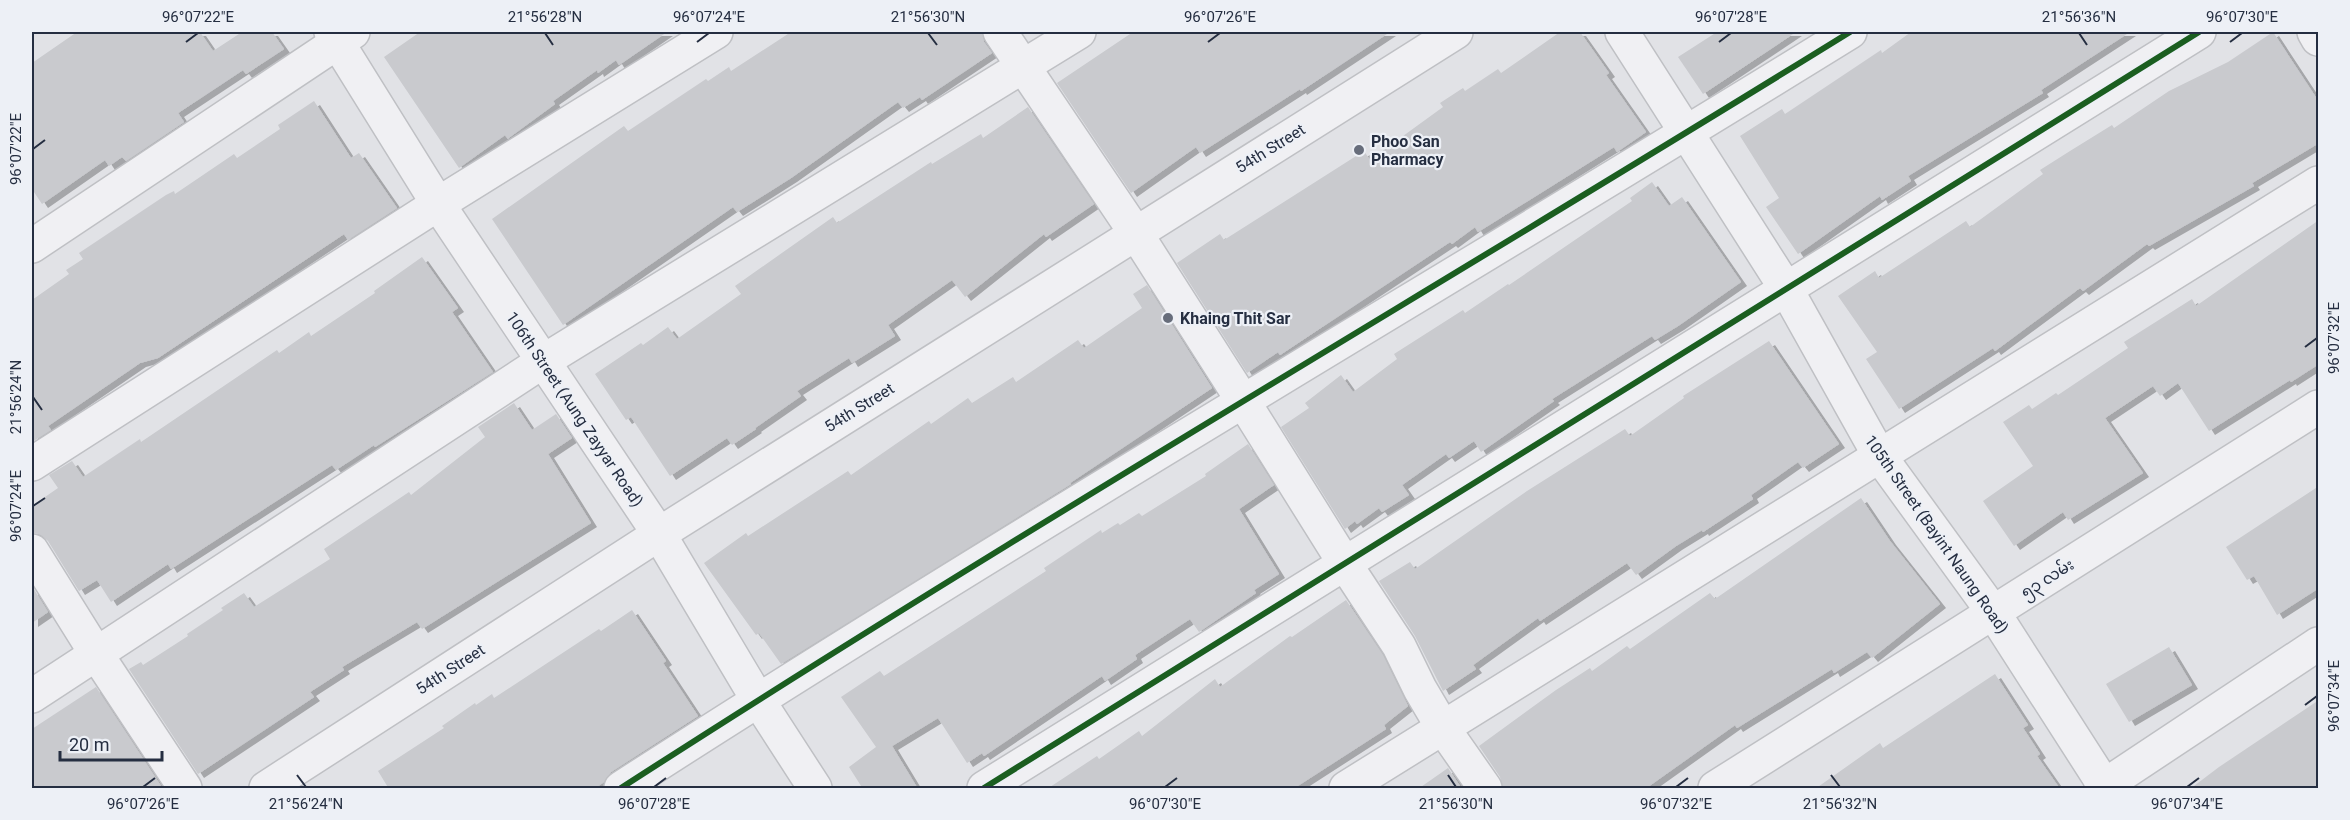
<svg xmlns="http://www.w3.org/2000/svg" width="2350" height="820" viewBox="0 0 2350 820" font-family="Roboto,'Noto Sans Myanmar',sans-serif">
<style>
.building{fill:#c9cace;filter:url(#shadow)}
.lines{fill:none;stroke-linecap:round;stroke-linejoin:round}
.minor-casing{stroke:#bfc0c4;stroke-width:36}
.minor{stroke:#f0f0f3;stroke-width:33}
.cycleway-casing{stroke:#edf0f6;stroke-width:10}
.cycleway{stroke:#1b5e20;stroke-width:6}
.ticks{fill:none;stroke:#252e41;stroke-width:2}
.poi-dot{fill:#676d7b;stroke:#edf0f6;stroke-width:2}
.labels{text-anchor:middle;stroke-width:4.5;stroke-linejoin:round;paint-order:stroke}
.poi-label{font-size:16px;font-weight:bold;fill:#252e41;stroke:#edf0f6;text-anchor:start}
.street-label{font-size:16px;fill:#252e41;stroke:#edf0f6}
.neatline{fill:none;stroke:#252e41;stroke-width:2}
.ticks-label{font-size:15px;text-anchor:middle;fill:#252e41}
</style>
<defs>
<filter id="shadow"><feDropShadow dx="6" dy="4" stdDeviation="0" flood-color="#0004"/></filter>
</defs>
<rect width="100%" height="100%" fill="#e1e2e6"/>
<g class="building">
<polygon points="77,32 200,32 213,51 242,32 272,32 284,49 246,74 243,70 178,113 184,122 126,161 122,157 109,166 105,160 42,204 32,189 32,63"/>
<polygon points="420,32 667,32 619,65 616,60 598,73 597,70 553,101 555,104 510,137 508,139 505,135 459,168 384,57"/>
<polygon points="791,32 982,32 984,42 992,53 922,100 920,97 903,108 898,102 791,178 737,212 733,207 563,325 492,219 624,126 628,131 706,79 708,81 729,67 731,71"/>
<polygon points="1133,32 1390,32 1301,91 1300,89 1200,153 1196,147 1131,193 1057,83"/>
<polygon points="1560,32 1580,32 1609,73 1606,75 1646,132 1617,152 1614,147 1478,232 1475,227 1452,244 1450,242 1280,355 1278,352 1247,373 1177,263 1220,234 1224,240 1364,151 1370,160 1443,107 1440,103 1463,88 1465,91 1498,69 1501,73"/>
<polygon points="1717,32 1796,32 1703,94 1678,57"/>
<polygon points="1911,32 2130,32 2041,90 2043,93 1908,176 1911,181 1882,200 1880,196 1798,254 1766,207 1779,198 1740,136 1782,109 1785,114 1881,50 1882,53"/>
<polygon points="2273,32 2319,102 2319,143 2252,183 2254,186 2149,246 2147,244 2083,291 2080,288 1995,351 1993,348 1899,409 1866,359 1877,352 1838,296 1875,271 1879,278 1966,221 1970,227 2043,174 2040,170 2070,151 2112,125 2114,128 2169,91 2228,62"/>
<polygon points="314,101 351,158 359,153 397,208 348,240 344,234 158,358 140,363 48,426 51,430 32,442 32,300 69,274 66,270 83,259 79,253 166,195 174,191 175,194 234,154 237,158 280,129 278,125"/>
<polygon points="1028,107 1094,204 1046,237 1044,234 965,297 952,280 888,325 895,336 852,363 849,358 797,391 801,396 755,428 756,429 732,445 727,438 670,476 631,417 626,420 595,374 641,343 643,345 668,327 677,339 741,294 735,286 833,217 837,223 931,162 932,164 981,134 983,138"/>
<polygon points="1652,182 1669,206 1682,197 1741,282 1678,326 1655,340 1652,336 1552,399 1554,401 1481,452 1474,441 1449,458 1446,454 1402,485 1409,495 1382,512 1379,508 1357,524 1355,521 1345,529 1281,427 1309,408 1305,403 1341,375 1353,392 1397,359 1394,354 1463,310 1465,313 1508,284 1509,285 1632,201 1630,198"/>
<polygon points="2319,220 2319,364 2291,382 2290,380 2209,431 2178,383 2160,396 2153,386 2105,418 2143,473 2068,520 2063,512 2014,546 1983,501 2033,466 2003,422 2029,405 2032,409 2056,393 2058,395 2128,348 2124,342 2192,299 2196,306"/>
<polygon points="422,257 458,308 452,312 493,372 375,447 374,445 336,470 332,465 171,569 168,564 111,602 97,580 79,591 48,541 41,535 32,532 32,506 58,488 49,475 72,461 83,477 140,439 141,442 277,350 279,353 309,332 311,336 375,293 374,291"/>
<polygon points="1147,285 1212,388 1070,483 1071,484 781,664 759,633 756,635 704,563 746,533 748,536 848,471 851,475 929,421 931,424 968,398 972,403 1013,377 1016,382 1078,340 1084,348 1142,308 1133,294"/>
<polygon points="1769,341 1839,444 1803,468 1798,462 1751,495 1753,499 1703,532 1702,530 1676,546 1636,575 1627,563 1540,621 1538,618 1473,665 1476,669 1443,691 1415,636 1379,581 1410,562 1415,569 1527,491 1625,429 1630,436 1684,398 1683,396"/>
<polygon points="514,403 532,430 556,414 572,438 548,454 591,523 422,629 417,622 342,667 344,670 310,692 314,697 198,774 129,669 141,662 143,665 188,636 187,634 223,610 221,608 244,593 254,607 330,559 324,549 409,492 411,495 485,437 478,427"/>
<polygon points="1248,444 1274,485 1239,509 1279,574 1254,590 1256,593 1199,632 1190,619 1135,655 1137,659 1105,681 1102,676 984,756 982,753 967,763 938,718 892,746 918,789 863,789 849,767 876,747 841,697 880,671 884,676 1046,571 1044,568 1101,530 1102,533 1118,523 1120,525 1139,513 1142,516 1206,476 1205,474"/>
<polygon points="2319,486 2319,588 2277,615 2254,576 2247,580 2226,547"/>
<polygon points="1861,498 1890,541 1940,604 1872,658 1867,652 1834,673 1832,669 1737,728 1735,725 1645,789 1503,789 1500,777 1479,746 1556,690 1590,668 1592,671 1627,646 1630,649 1710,593 1715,599"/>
<polygon points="32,586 48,612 32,623"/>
<polygon points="1346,600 1383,655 1408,706 1384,725 1386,729 1293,789 1047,789 1097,756 1099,759 1139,731 1142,736 1215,679 1220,687 1290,636 1292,637"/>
<polygon points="632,610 666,661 663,663 698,716 611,772 604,782 594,789 389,789 378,771 444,728 442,726 475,703 476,705 492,694 494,698 599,629 601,631"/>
<polygon points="2169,647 2192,685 2129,722 2106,684"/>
<polygon points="1995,674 2028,725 2023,728 2040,754 2037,756 2060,789 1815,789 1880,743 1883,748"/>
<polygon points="96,687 163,789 32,789 32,729"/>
<polygon points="2319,700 2319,789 2190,789 2219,767"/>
<polygon points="1448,768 1462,789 1418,789"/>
</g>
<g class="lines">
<defs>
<g id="minor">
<polyline points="331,32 438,204 659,534 758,700 815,788"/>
<polyline points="1000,32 1135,232 1243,401 1345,564 1399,646 1420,689 1443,728 1485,788"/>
<polyline points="1622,32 1785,287 1879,455 1993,612 2106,788"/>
<polyline points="2314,32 2318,39"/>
<polyline points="32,246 353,32"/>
<polyline points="32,464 438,204 716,32"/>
<polyline points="32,551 97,655 185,788"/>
<polyline points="32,696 542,362 1079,32"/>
<polyline points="266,788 659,534 1456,32"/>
<path d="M621,788C1025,527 1441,285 1850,32"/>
<path d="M984,788C1390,537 1793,282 2199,32"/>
<polyline points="1346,788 2318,183"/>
<polyline points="1715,788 2318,407"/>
<polyline points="2101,788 2318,644"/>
</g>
</defs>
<use href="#minor" class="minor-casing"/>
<use href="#minor" class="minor"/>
<defs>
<g id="cycleway">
<path d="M621,788C1025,527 1441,285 1850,32"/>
<path d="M984,788C1390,537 1793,282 2199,32"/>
</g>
</defs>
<use href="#cycleway" class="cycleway-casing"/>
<use href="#cycleway" class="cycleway"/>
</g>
<path class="ticks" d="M545,33L553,45M928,33L937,45M2079,33L2087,45M186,42L198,33M697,42L709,33M1208,42L1220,33M1719,42L1731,33M2230,42L2242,33M33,149L45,140M2305,347L2317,338M33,397L42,410M33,506L45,498M2305,705L2317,696M297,775L306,787M1448,775L1456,787M1831,775L1840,787M143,787L155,778M654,787L666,778M1165,787L1177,778M1676,787L1688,778M2187,787L2199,778"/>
<g class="poi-dot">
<circle cx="1359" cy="150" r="6"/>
<circle cx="1168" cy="318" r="6"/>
</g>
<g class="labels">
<g class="poi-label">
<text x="1371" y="147">Phoo San<tspan x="1371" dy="18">Pharmacy</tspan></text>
<text x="1180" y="324">Khaing Thit Sar</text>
</g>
<g class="street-label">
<text transform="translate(1270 148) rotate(-32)" y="6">54th Street</text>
<text transform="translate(859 407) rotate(-32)" y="6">54th Street</text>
<text transform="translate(575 409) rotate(56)" y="6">106th Street (Aung Zayyar Road)</text>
<text transform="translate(1937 534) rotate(55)" y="6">105th Street (Bayint Naung Road)</text>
<text transform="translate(2047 578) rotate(-32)" y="6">၅၃ လမ်း</text>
<text transform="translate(450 669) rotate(-33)" y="6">54th Street</text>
</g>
</g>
<rect width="2350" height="820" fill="none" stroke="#edf0f6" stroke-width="66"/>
<path d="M60 751v9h102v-9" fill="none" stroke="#252e41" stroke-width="3"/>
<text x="69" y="751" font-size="18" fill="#252e41" stroke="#edf0f6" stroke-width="4.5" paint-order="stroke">20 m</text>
<rect x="33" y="33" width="2284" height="754" class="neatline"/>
<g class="ticks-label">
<text x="198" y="22">96°07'22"E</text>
<text x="545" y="22">21°56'28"N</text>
<text x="709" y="22">96°07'24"E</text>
<text x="928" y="22">21°56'30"N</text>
<text x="1220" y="22">96°07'26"E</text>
<text x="1731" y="22">96°07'28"E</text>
<text x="2079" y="22">21°56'36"N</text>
<text x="2242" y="22">96°07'30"E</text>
<text transform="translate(16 149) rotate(-90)" y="5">96°07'22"E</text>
<text transform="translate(2334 338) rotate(-90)" y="5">96°07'32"E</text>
<text transform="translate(16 397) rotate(-90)" y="5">21°56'24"N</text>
<text transform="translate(16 506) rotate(-90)" y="5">96°07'24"E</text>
<text transform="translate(2334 696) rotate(-90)" y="5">96°07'34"E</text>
<text x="143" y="809">96°07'26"E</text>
<text x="306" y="809">21°56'24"N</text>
<text x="654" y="809">96°07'28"E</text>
<text x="1165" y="809">96°07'30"E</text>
<text x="1456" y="809">21°56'30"N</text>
<text x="1676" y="809">96°07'32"E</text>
<text x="1840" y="809">21°56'32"N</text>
<text x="2187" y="809">96°07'34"E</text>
</g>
</svg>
